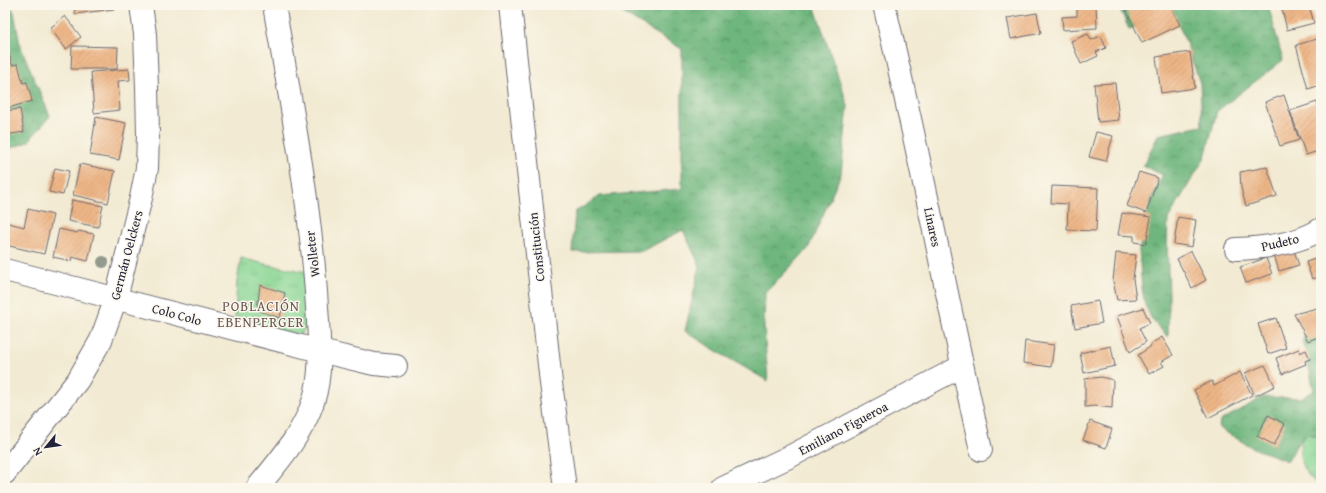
<svg xmlns="http://www.w3.org/2000/svg" width="1326" height="493" viewBox="0 0 1326 493" font-family="'Gentium Book Plus',serif">
<style>
.forest{fill:url(#forest-crowns);stroke:#486c5c}
.park{fill:url(#park-tufts);stroke:#557c67}
.building{fill:url(#building-hatch)}
.lines{fill:none;stroke-linecap:round;stroke-linejoin:round}
.minor-casing{stroke:#6b6870;stroke-width:24}
.minor{stroke:#fff;stroke-width:22}
.tree{fill:#919a8d}
.labels{text-anchor:middle;stroke-width:3;stroke-linejoin:round;paint-order:stroke}
.street-label{font-size:13px;fill:#22223b;stroke:#fbf7ec}
.neighbourhood-label{font-size:14px;letter-spacing:1px;fill:#695655;stroke:#fbf7ec}
</style>
<defs>
<pattern id="forest-crowns" width="20" height="18" patternUnits="userSpaceOnUse"><rect width="20" height="18" fill="#6eb67d"/><path d="M2 6a3 3 0 1 1 6 0M12 15a3 3 0 1 1 6 0" fill="none" stroke="#5a9468"/></pattern>
<pattern id="park-tufts" width="24" height="20" patternUnits="userSpaceOnUse"><rect width="24" height="20" fill="#88d593"/><path d="M3 7l-1-3M5 7V3M7 7l1-3M15 17l-1-3M17 17v-4M19 17l1-3" fill="none" stroke="#75b780"/></pattern>
<pattern id="building-hatch" width="6" height="6" patternUnits="userSpaceOnUse"><rect width="6" height="6" fill="#eeb686"/><path d="M-1 1l2-2M0 6l6-6M5 7l2-2" fill="none" stroke="#cc9c75"/></pattern>
</defs>
<rect width="100%" height="100%" fill="#fbf7ec"/>
<filter id="ink" filterUnits="userSpaceOnUse"><feTurbulence type="fractalNoise" baseFrequency=".025" numOctaves="2"/><feDisplacementMap in="SourceGraphic" scale="8" xChannelSelector="R" yChannelSelector="G"/><feConvolveMatrix kernelMatrix="1 2 1 2 8 2 1 2 1" color-interpolation-filters="sRGB"/></filter>
<filter id="wash" filterUnits="userSpaceOnUse"><feTurbulence type="fractalNoise" baseFrequency=".012" numOctaves="4" result="noise"/><feDisplacementMap in="SourceGraphic" scale="16" xChannelSelector="R" yChannelSelector="G"/><feGaussianBlur stdDeviation="0.9" result="paint"/><feColorMatrix in="noise" values="0 0 0 0 0 0 0 0 0 0 0 0 0 0 0 0 0 1.4 0 .05"/><feComposite in="paint" operator="in"/></filter>
<g filter="url(#wash)">
<rect width="100%" height="100%" fill="#f2ead2"/>
<g class="forest">
<polygon points="5,5 10,5 14,12 20,45 50,116 28,142 5,150"/>
<polygon points="626,5 814,5 848,106 841,174 808,249 765,293 764,327 768,381 723,355 685,331 700,266 683,230 642,251 572,252 575,212 600,196 682,189 682,49 624,14"/>
<polygon points="1118,5 1268,5 1283,60 1217,111 1205,157 1168,219 1167,244 1169,295 1168,337 1152,320 1145,305 1142,288 1139,250 1152,197 1163,175 1143,166 1158,135 1202,126 1200,83 1183,34 1172,14 1129,29"/>
<path d="M1321,311V434C1298,435 1299,442 1288,461L1253,448L1219,428L1220,421L1263,397L1301,398L1314,391L1303,339L1310,324Z"/>
</g>
<g class="park">
<polygon points="241,258 265,264 307,272 308,311 306,326 301,334 291,336 235,317 237,282"/>
<path d="M1308,434L1321,437V487C1304,474 1297,462 1301,441Z"/>
</g>
<g id="blocks">
<g class="building">
<polygon points="74,5 113,5 114,9 75,14"/>
<polygon points="1077,5 1096,5 1097,28 1063,30 1062,17 1077,16"/>
<polygon points="1131,5 1170,5 1180,25 1142,43 1125,8"/>
<polygon points="1281,5 1309,5 1314,23 1287,30"/>
<polygon points="1037,13 1041,33 1011,39 1007,18"/>
<polygon points="65,16 81,37 66,49 50,28"/>
<polygon points="1088,34 1091,40 1101,36 1106,48 1096,52 1098,56 1081,64 1071,41"/>
<polygon points="1317,39 1321,56 1321,85 1308,89 1296,45"/>
<polygon points="72,46 118,47 117,69 71,69"/>
<polygon points="1190,52 1195,88 1161,93 1156,57"/>
<polygon points="9,53 12,65 18,64 23,83 27,82 32,101 5,109 5,54"/>
<polygon points="129,69 130,80 118,81 120,110 94,113 91,72"/>
<polygon points="1115,83 1119,120 1098,122 1094,84"/>
<polygon points="1284,95 1299,140 1280,146 1265,102"/>
<polygon points="1317,102 1321,114 1321,150 1306,155 1290,111"/>
<polygon points="20,109 24,132 5,135 5,111"/>
<polygon points="96,117 126,123 119,160 90,155"/>
<polygon points="1096,132 1113,136 1106,161 1089,157"/>
<polygon points="80,164 115,171 108,203 73,195"/>
<polygon points="1267,167 1277,196 1246,206 1241,188 1240,172"/>
<polygon points="55,168 69,171 63,195 49,192"/>
<polygon points="1139,172 1158,178 1146,213 1127,206"/>
<polygon points="1052,186 1098,188 1096,231 1067,230 1068,204 1051,203"/>
<polygon points="72,200 103,206 98,227 68,221"/>
<polygon points="28,209 53,215 44,254 5,245 5,222 24,227"/>
<polygon points="1122,213 1151,217 1146,244 1134,242 1134,236 1118,235"/>
<polygon points="1178,217 1196,220 1192,247 1174,244"/>
<polygon points="59,229 77,233 78,231 94,234 88,261 72,257 71,261 53,257"/>
<polygon points="1293,248 1299,265 1279,271 1274,255"/>
<polygon points="1191,251 1206,280 1192,288 1177,259"/>
<polygon points="1116,253 1136,255 1133,279 1136,299 1117,300 1113,281"/>
<polygon points="1321,257 1321,276 1312,279 1306,262"/>
<polygon points="1266,258 1272,274 1246,283 1240,267"/>
<polygon points="260,285 285,293 280,318 257,310"/>
<polygon points="1098,301 1102,323 1075,328 1071,306"/>
<polygon points="1321,307 1321,336 1308,341 1294,314"/>
<polygon points="1143,308 1150,323 1139,328 1146,342 1130,352 1117,316"/>
<polygon points="1276,318 1286,348 1268,354 1258,324"/>
<polygon points="1162,337 1173,355 1161,362 1164,366 1149,374 1138,355 1150,347 1152,343"/>
<polygon points="1025,341 1054,345 1051,367 1023,363"/>
<polygon points="1111,346 1115,366 1084,373 1080,353"/>
<polygon points="1299,349 1300,353 1306,350 1310,359 1305,361 1306,364 1282,374 1276,358"/>
<polygon points="1265,365 1275,386 1255,396 1245,373"/>
<polygon points="1240,372 1252,395 1208,418 1194,390 1212,381 1214,386"/>
<polygon points="1101,377 1113,380 1112,408 1095,406 1085,407 1085,379"/>
<polygon points="1268,415 1285,424 1274,445 1257,436"/>
<polygon points="1090,421 1112,429 1106,448 1083,440"/>
</g>
</g>
</g>
<g filter="url(#ink)">
<use href="#blocks" fill-opacity="0" stroke="#6b6870" stroke-width="1"/>
<g class="lines">
<defs>
<g id="minor">
<polyline points="510,5 551,383 565,488"/>
<path d="M884,5C920,152 947,302 981,450"/>
<path d="M1236,249C1263,248 1298,244 1321,229"/>
<polyline points="5,270 320,351 374,364 396,366"/>
<polyline points="5,473 78,380 101,340 116,298 141,198 147,168 148,134 147,87 145,34 141,5"/>
<path d="M257,488C279,461 302,435 313,402C323,372 319,338 317,307C311,205 291,105 274,5"/>
<polyline points="723,488 791,456 962,366"/>
</g>
</defs>
<use href="#minor" class="minor-casing"/>
<use href="#minor" class="minor"/>
</g>
<circle class="tree" cx="103" cy="262" r="6"/>
</g>
<g class="labels">
<g class="street-label">
<text transform="translate(933 227) rotate(78)" y="5">Linares</text>
<text transform="translate(1280 242) rotate(-13)" y="5">Pudeto</text>
<text transform="translate(536 247) rotate(-96)" y="5">Constitución</text>
<text transform="translate(312 254) rotate(-97)" y="5">Wolleter</text>
<text transform="translate(126 255) rotate(-75)" y="5">Germán Oelckers</text>
<text transform="translate(177 314) rotate(15)" y="5">Colo Colo</text>
<text transform="translate(843 428) rotate(-28)" y="5">Emiliano Figueroa</text>
</g>
<g class="neighbourhood-label">
<text x="261" y="311">POBLACIÓN<tspan x="261" dy="16">EBENPERGER</tspan></text>
</g>
</g>
<rect width="1326" height="493" fill="none" stroke="#fbf7ec" stroke-width="20"/>
<g transform="translate(46 447) rotate(241)" stroke="#fbf7ec" stroke-width="3" paint-order="stroke">
<path d="M0-3L7 15L0 10L-7 15Z" fill="#22223b"/>
<text y="-6" font-size="11" font-weight="bold" text-anchor="middle" fill="#22223b">N</text>
</g>
</svg>
